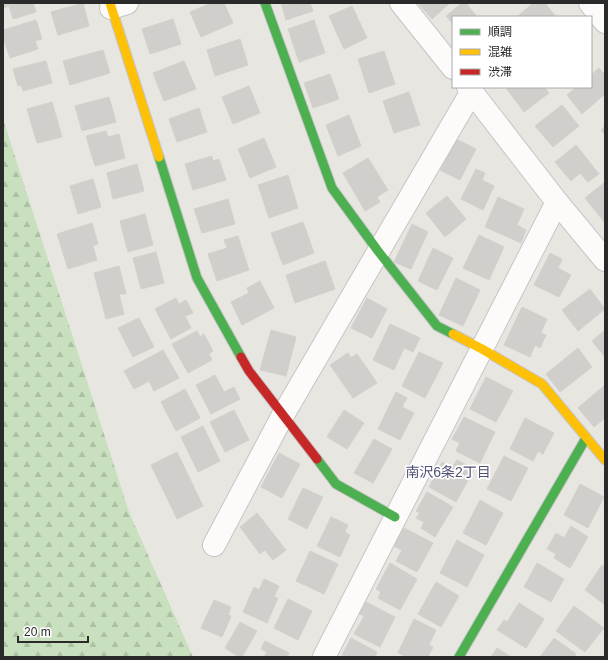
<svg xmlns="http://www.w3.org/2000/svg" width="608" height="660" viewBox="0 0 608 660" font-family="Arial,'Noto Sans JP',sans-serif">
<style>
.forest{fill:url(#forest-firs)}
.building{fill:#d1cfcc;stroke:#d3d1cd}
.lines{fill:none;stroke-linecap:round;stroke-linejoin:round}
.street-casing{stroke:#c6c5c5;stroke-width:24}
.fast-casing{stroke:#c6c5c5;stroke-width:11}
.slow-casing{stroke:#c6c5c5;stroke-width:11}
.jam-casing{stroke:#c6c5c5;stroke-width:11}
.street{stroke:#fcfbfa;stroke-width:22}
.fast{stroke:#4caf50;stroke-width:9}
.slow{stroke:#ffc107;stroke-width:9}
.jam{stroke:#c62828;stroke-width:9}
.labels{text-anchor:middle;stroke-width:3.5;stroke-linejoin:round;paint-order:stroke}
.neighbourhood-label{font-size:14px;fill:#505276;stroke:#fff}
</style>
<defs>
<pattern id="forest-firs" width="22" height="20" patternUnits="userSpaceOnUse"><rect width="22" height="20" fill="#c8e0be"/><path d="M5 1l3.5 6h-7zM16 11l3.5 6h-7z" fill="#acc0a3"/></pattern>
</defs>
<rect width="100%" height="100%" fill="#e8e6e1"/>
<polygon class="forest" points="3,119 129,512 193,657 3,657"/>
<g class="building">
<polygon points="3,3 33,3 36,12 13,19 9,6 3,8"/>
<polygon points="83,3 89,26 58,35 51,12"/>
<polygon points="211,3 224,3 233,23 201,37 190,12"/>
<polygon points="281,3 310,3 313,11 286,20"/>
<polygon points="418,3 450,3 432,19"/>
<polygon points="462,3 466,3 477,17 453,17 453,24 446,16"/>
<polygon points="533,3 545,3 556,17 517,17"/>
<polygon points="352,6 367,38 344,49 329,16"/>
<polygon points="173,19 181,44 150,54 142,29"/>
<polygon points="36,20 42,39 35,41 38,49 10,58 3,37 3,30"/>
<polygon points="314,20 325,53 299,62 288,29"/>
<polygon points="240,39 248,65 215,76 207,50"/>
<polygon points="103,50 110,73 70,85 63,61"/>
<polygon points="384,51 395,84 369,93 358,59"/>
<polygon points="46,61 52,83 23,91 21,85 18,86 13,69"/>
<polygon points="184,61 196,89 164,101 153,73"/>
<polygon points="599,68 605,75 605,94 582,114 567,95 576,87 591,87 591,75"/>
<polygon points="330,74 339,99 313,108 304,83"/>
<polygon points="249,86 260,113 233,124 222,97"/>
<polygon points="508,87 544,87 549,93 524,112 506,88"/>
<polygon points="409,92 420,125 394,133 383,101"/>
<polygon points="109,97 116,122 82,131 75,106"/>
<polygon points="52,102 62,137 37,143 27,109"/>
<polygon points="562,105 579,126 553,147 535,126"/>
<polygon points="199,108 207,132 177,142 169,119"/>
<polygon points="349,115 361,146 338,156 326,125"/>
<polygon points="605,126 605,135 601,130"/>
<polygon points="106,131 108,137 119,134 125,158 95,166 86,136"/>
<polygon points="264,138 276,167 250,178 238,149"/>
<polygon points="456,139 476,149 460,180 440,170"/>
<polygon points="576,145 599,174 588,182 580,173 571,181 555,162"/>
<polygon points="212,156 213,161 219,159 226,180 193,190 185,164"/>
<polygon points="368,158 388,190 377,197 380,202 365,211 343,173"/>
<polygon points="137,164 144,191 113,199 107,173"/>
<polygon points="476,169 485,173 482,180 494,186 483,210 461,199"/>
<polygon points="288,175 298,208 269,218 258,185"/>
<polygon points="93,179 101,207 78,214 70,186"/>
<polygon points="605,182 605,223 585,198"/>
<polygon points="447,196 466,219 445,237 426,213"/>
<polygon points="498,197 524,209 517,225 526,230 521,243 485,227"/>
<polygon points="228,199 235,224 202,233 194,209"/>
<polygon points="145,214 153,245 128,252 120,221"/>
<polygon points="303,222 314,253 283,265 271,233"/>
<polygon points="92,223 98,244 93,246 97,260 68,269 57,234"/>
<polygon points="412,224 428,232 411,269 394,262"/>
<polygon points="479,235 504,247 489,280 463,268"/>
<polygon points="238,236 249,270 217,281 208,254 227,248 224,240"/>
<polygon points="433,248 453,258 437,290 418,281"/>
<polygon points="156,252 164,283 141,289 133,258"/>
<polygon points="550,253 562,259 558,268 571,275 559,297 534,285"/>
<polygon points="325,261 335,289 295,303 286,275"/>
<polygon points="119,266 126,294 119,294 124,314 106,319 94,273"/>
<polygon points="456,278 480,290 463,326 439,315"/>
<polygon points="260,281 274,308 242,325 231,302 249,293 247,288"/>
<polygon points="590,289 605,309 578,331 562,310"/>
<polygon points="176,298 179,304 186,300 193,313 185,316 191,328 171,339 155,309"/>
<polygon points="367,298 387,309 372,338 351,328"/>
<polygon points="522,307 547,319 541,333 546,335 540,348 535,345 530,357 504,345"/>
<polygon points="139,318 154,347 133,357 118,328"/>
<polygon points="390,324 420,338 413,352 404,348 394,370 373,360"/>
<polygon points="271,330 296,337 286,376 260,370"/>
<polygon points="605,330 605,357 592,341"/>
<polygon points="197,331 200,337 204,334 213,351 209,354 212,360 188,373 172,344"/>
<polygon points="578,348 592,367 560,392 546,374"/>
<polygon points="163,350 179,378 154,391 149,381 134,389 124,371"/>
<polygon points="419,352 443,363 425,398 402,386"/>
<polygon points="348,353 351,358 357,354 377,383 353,398 330,365"/>
<polygon points="215,375 224,392 234,387 240,399 211,414 196,385"/>
<polygon points="486,377 513,391 496,422 470,409"/>
<polygon points="605,385 605,418 594,427 578,408"/>
<polygon points="185,389 200,418 176,431 161,402"/>
<polygon points="396,392 407,398 402,407 414,413 400,440 378,429"/>
<polygon points="234,410 249,440 225,452 210,422"/>
<polygon points="344,410 364,423 347,449 327,437"/>
<polygon points="464,417 495,432 480,463 456,451 460,443 452,439"/>
<polygon points="525,418 554,433 543,454 538,451 533,461 510,449"/>
<polygon points="203,426 220,461 198,472 181,437"/>
<polygon points="374,439 392,449 373,483 354,473"/>
<polygon points="177,452 203,506 177,519 151,465"/>
<polygon points="279,453 300,464 282,498 261,487"/>
<polygon points="504,456 528,468 511,501 487,489"/>
<polygon points="457,460 474,469 456,502 429,487 442,462 452,468"/>
<polygon points="580,484 604,497 588,528 564,515"/>
<polygon points="303,488 323,497 307,529 288,519"/>
<polygon points="427,492 453,507 435,537 421,528 424,522 416,518 420,513 416,511"/>
<polygon points="480,500 503,513 486,545 463,533"/>
<polygon points="257,513 286,550 273,560 265,550 260,554 240,527"/>
<polygon points="331,517 348,525 345,532 350,535 340,557 317,546"/>
<polygon points="571,526 588,537 570,568 554,558 556,554 547,549 556,533 564,538"/>
<polygon points="404,528 433,543 417,572 396,561 402,550 394,546"/>
<polygon points="457,540 484,555 467,587 440,573"/>
<polygon points="310,551 338,564 324,594 296,581"/>
<polygon points="390,563 417,579 400,610 378,598 381,592 376,589"/>
<polygon points="537,563 564,579 551,602 524,587"/>
<polygon points="602,565 605,567 605,605 585,590"/>
<polygon points="264,579 279,586 274,597 278,598 267,623 243,612 254,587 259,590"/>
<polygon points="436,582 459,596 441,627 418,614"/>
<polygon points="288,599 312,611 298,640 274,628"/>
<polygon points="214,600 231,607 228,615 231,616 222,637 201,628"/>
<polygon points="364,601 395,617 380,647 354,634 364,616 358,613"/>
<polygon points="519,603 544,619 526,648 497,630 504,620 507,622"/>
<polygon points="574,606 604,628 585,652 556,631"/>
<polygon points="414,619 436,630 429,645 433,647 428,657 407,657 398,653"/>
<polygon points="240,622 257,631 242,657 239,657 225,648"/>
<polygon points="351,638 377,652 375,657 345,657 342,655"/>
<polygon points="554,638 576,654 574,657 540,657"/>
<polygon points="265,641 289,653 287,657 264,657 267,652 261,649"/>
<polygon points="497,648 511,657 491,657"/>
</g>
<g class="lines">
<defs>
<g id="street">
<polyline points="401,3 453,68"/>
<polyline points="590,3 605,22"/>
<polyline points="111,8 127,3"/>
<polyline points="468,87 557,202 605,260"/>
<polyline points="214,545 283,415 472,91"/>
<polyline points="324,657 557,202"/>
</g>
<g id="fast">
<polyline points="265,3 332,188 378,251 437,326 453,334"/>
<polyline points="159,157 197,278 241,357"/>
<polyline points="317,459 336,484 395,517"/>
<polyline points="459,657 586,438"/>
</g>
<g id="slow">
<polyline points="110,3 159,157"/>
<polyline points="453,334 482,349 542,384 605,460"/>
</g>
<polyline id="jam" points="241,357 249,371 317,459"/>
</defs>
<use href="#street" class="street-casing"/>
<use href="#fast" class="fast-casing"/>
<use href="#slow" class="slow-casing"/>
<use href="#jam" class="jam-casing"/>
<use href="#street" class="street"/>
<use href="#fast" class="fast"/>
<use href="#slow" class="slow"/>
<use href="#jam" class="jam"/>
</g>
<g class="labels">
<g class="neighbourhood-label">
<text x="448" y="477">南沢6条2丁目</text>
</g>
</g>
<rect width="608" height="660" fill="none" stroke="#2a2a2a" stroke-width="8"/>
<rect x="452" y="16" width="140" height="72" fill="#ffffff" stroke="#aaaaaa"/>
<rect x="460" y="29" width="20" height="6" fill="#4caf50" stroke="#aaaaaa"/>
<text x="488" y="36" font-size="12" fill="#2a2a2a">順調</text>
<rect x="460" y="49" width="20" height="6" fill="#ffc107" stroke="#aaaaaa"/>
<text x="488" y="56" font-size="12" fill="#2a2a2a">混雑</text>
<rect x="460" y="69" width="20" height="6" fill="#c62828" stroke="#aaaaaa"/>
<text x="488" y="76" font-size="12" fill="#2a2a2a">渋滞</text>
<path d="M18 636v6h70v-6" fill="none" stroke="#2a2a2a" stroke-width="2"/>
<text x="24" y="636" font-size="12" fill="#2a2a2a" stroke="#ffffff" stroke-width="3" paint-order="stroke">20 m</text>
</svg>
